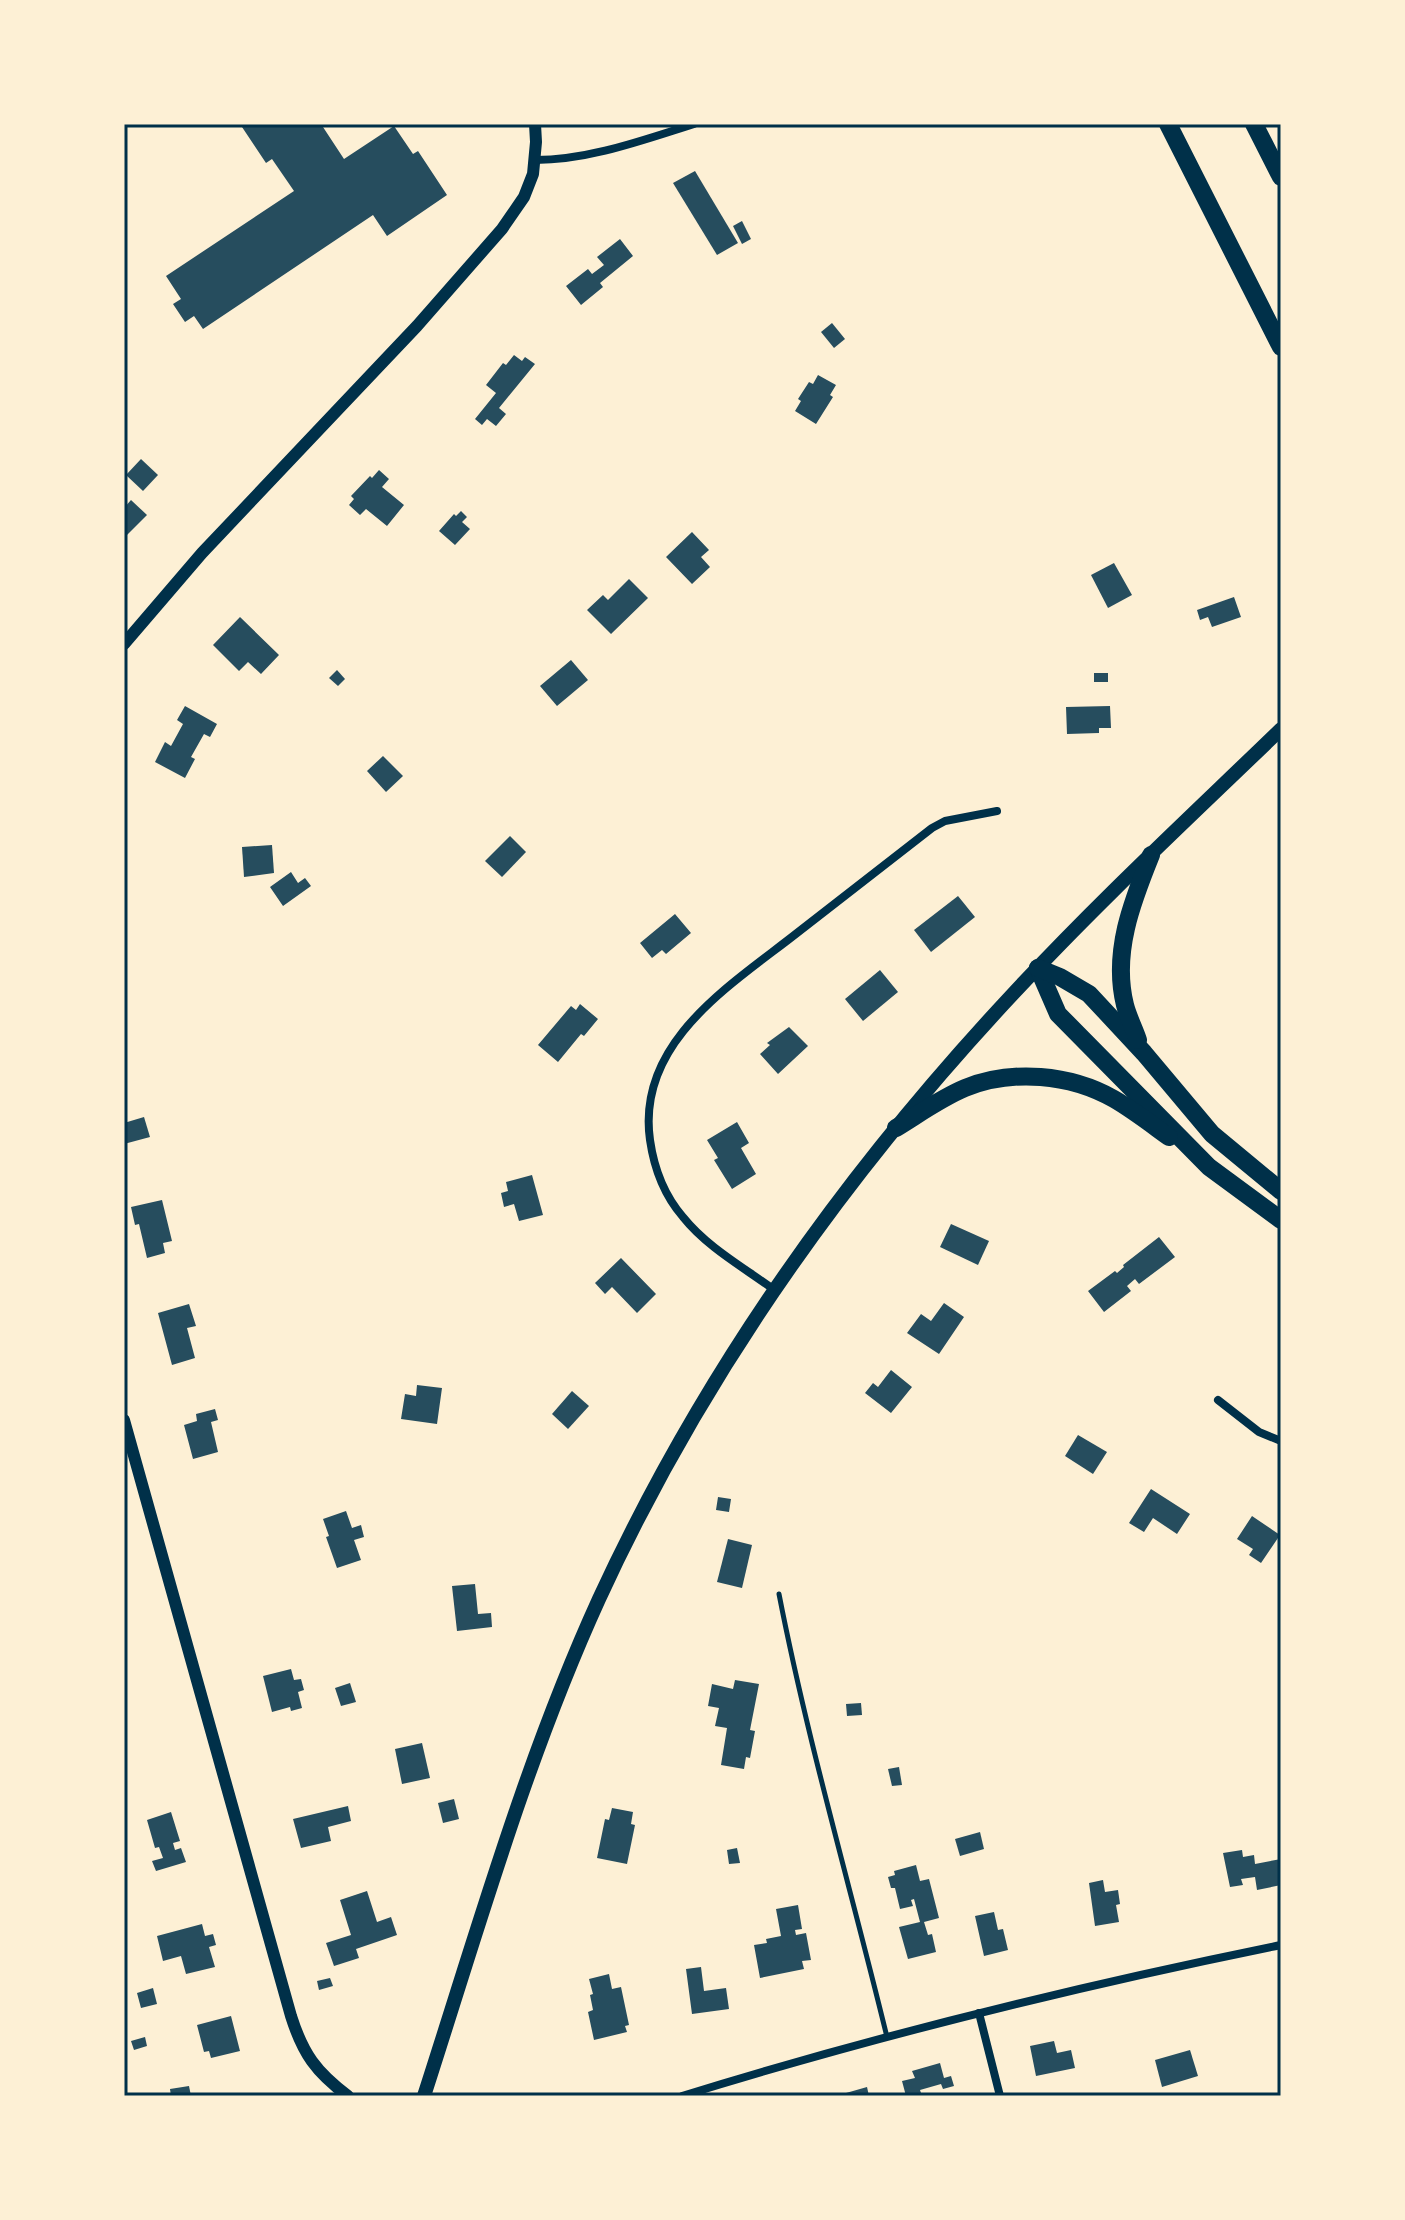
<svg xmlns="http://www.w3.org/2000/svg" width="1405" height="2220" viewBox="0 0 1405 2220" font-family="Manrope,sans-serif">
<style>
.building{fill:#264d5e}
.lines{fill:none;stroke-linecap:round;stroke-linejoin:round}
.service{stroke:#003049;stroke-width:5}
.minor{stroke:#003049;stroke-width:8}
.tertiary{stroke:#003049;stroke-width:12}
.secondary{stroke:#003049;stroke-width:14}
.motorway{stroke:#003049;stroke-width:18}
.neatline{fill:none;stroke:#003049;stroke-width:3}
</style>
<rect width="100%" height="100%" fill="#fdf0d5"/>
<g class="building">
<polygon points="240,124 321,124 344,159 394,126 413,154 418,151 447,195 387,236 373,215 203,329 194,316 185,322 173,304 181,299 166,276 294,191 272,159 266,163"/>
<polygon points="695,171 738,243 717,255 673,183"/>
<polygon points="742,221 751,239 742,244 733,226"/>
<polygon points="620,239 633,256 600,283 603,287 581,305 566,286 588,269 592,274 604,265 597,257"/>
<polygon points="832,323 845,339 834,348 821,332"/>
<polygon points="514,355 522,361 525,357 535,364 499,408 506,414 496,426 487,419 482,425 475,419 496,393 486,385 503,363 506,365"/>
<polygon points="818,375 836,385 830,395 833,397 816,424 795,411 801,401 798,399 809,382 813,384"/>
<polygon points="141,459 158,475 143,491 126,475"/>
<polygon points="379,470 389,479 382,487 404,505 387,526 366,509 360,515 349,505 354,499 351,496 370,476 372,478"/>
<polygon points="131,500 147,515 127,535 124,532 124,508"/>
<polygon points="461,511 467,517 462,522 470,529 455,545 439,531 454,514 456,516"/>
<polygon points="692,532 709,550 701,557 710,567 692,584 666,557"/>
<polygon points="1114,563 1132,595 1108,608 1091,575"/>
<polygon points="629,579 648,598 611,634 587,610 603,595 608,600"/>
<polygon points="1234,597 1241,617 1212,627 1208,617 1200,620 1197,610"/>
<polygon points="240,617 279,655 261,674 248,662 239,671 213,645"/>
<polygon points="571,660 588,680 557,706 540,686"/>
<polygon points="337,670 345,679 338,686 329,678"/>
<rect x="1094" y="673" width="14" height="9"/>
<polygon points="185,706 217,724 210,737 204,734 191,757 195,759 185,778 155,762 165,742 171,746 183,724 177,720"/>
<polygon points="1110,706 1111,728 1099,728 1099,733 1067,734 1066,707"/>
<polygon points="383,756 403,776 386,792 367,771"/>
<polygon points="510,836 526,852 502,877 485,861"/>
<polygon points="272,845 274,873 244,877 242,847"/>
<polygon points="291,872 298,883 305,878 311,886 283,906 270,887"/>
<polygon points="958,896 975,917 931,952 914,930"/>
<polygon points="675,914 691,933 666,954 662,950 652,958 640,943"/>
<polygon points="880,970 898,992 863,1021 845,999"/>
<polygon points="580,1004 598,1019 584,1036 581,1034 558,1062 538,1045 571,1006 576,1010"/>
<polygon points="789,1027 808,1046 778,1074 760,1054 770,1045 767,1043"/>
<polygon points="144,1117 150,1137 124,1144 124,1123"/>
<polygon points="737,1122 749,1143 741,1148 756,1174 732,1189 714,1160 718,1158 707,1140"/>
<polygon points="532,1175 543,1215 519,1221 514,1204 504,1207 501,1193 508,1191 506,1182"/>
<polygon points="162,1200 172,1241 163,1243 165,1253 147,1258 139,1224 135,1225 131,1207"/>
<polygon points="951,1224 989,1241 978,1265 940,1247"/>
<polygon points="1159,1237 1175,1257 1139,1284 1135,1279 1127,1286 1131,1291 1104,1312 1088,1291 1115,1271 1117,1273 1124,1267 1123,1265"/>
<polygon points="621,1258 656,1294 637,1313 612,1287 605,1294 595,1283"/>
<polygon points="944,1303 964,1317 939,1354 907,1333 921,1314 931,1321"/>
<polygon points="189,1304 196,1326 187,1328 195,1358 172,1365 158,1313"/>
<polygon points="891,1370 912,1387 891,1413 865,1393 873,1383 878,1387"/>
<polygon points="417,1385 442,1388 437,1424 401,1419 405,1394 416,1396"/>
<polygon points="572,1391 589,1406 568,1429 552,1414"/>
<polygon points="215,1409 218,1420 211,1422 218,1452 193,1459 184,1425 197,1421 196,1414"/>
<polygon points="1078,1435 1107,1452 1093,1474 1065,1456"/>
<polygon points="1151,1489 1190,1514 1177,1534 1153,1518 1144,1532 1129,1523"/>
<polygon points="718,1497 731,1499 729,1512 716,1510"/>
<polygon points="346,1511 352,1528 361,1525 364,1537 354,1540 361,1560 337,1568 326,1537 329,1536 323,1519"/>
<polygon points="1252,1516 1280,1535 1261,1563 1249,1555 1253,1549 1237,1539"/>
<polygon points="728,1539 752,1545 742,1588 717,1582"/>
<polygon points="475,1584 478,1614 491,1613 492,1627 457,1631 452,1586"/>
<polygon points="291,1669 294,1680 301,1679 304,1690 298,1692 302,1708 291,1711 290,1707 272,1712 263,1676"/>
<polygon points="735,1680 759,1684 750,1730 755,1731 750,1758 746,1757 744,1769 721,1765 727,1728 715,1726 719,1708 708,1706 712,1684 733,1689"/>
<polygon points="350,1683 356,1702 341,1706 335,1688"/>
<polygon points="861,1703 862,1715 847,1716 846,1704"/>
<polygon points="422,1743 430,1778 402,1784 395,1749"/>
<polygon points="899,1767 902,1785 892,1786 888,1769"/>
<polygon points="454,1799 459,1819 443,1823 438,1803"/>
<polygon points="348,1806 351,1821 328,1827 331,1841 301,1848 293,1819"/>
<polygon points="612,1808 633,1812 631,1824 635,1825 627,1864 597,1858 605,1819 609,1820"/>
<polygon points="171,1812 180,1841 173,1843 175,1850 181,1848 186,1862 156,1871 152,1861 163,1858 159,1847 155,1848 147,1820"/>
<polygon points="980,1832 984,1849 960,1856 955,1839"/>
<polygon points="737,1848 740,1863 729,1864 727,1850"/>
<polygon points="1242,1850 1243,1857 1254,1855 1255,1864 1281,1859 1281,1885 1257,1890 1255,1877 1241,1879 1243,1885 1230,1887 1223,1853"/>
<polygon points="916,1865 920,1881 929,1879 939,1918 924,1922 928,1935 932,1934 936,1952 908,1959 899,1927 920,1922 914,1899 911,1900 913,1906 900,1909 895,1888 891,1888 888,1877 895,1875 894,1871"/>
<polygon points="1103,1880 1105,1892 1118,1890 1120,1904 1116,1905 1119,1922 1095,1926 1089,1883"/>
<polygon points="367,1891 377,1922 391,1917 397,1935 356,1949 359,1958 334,1966 326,1943 351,1935 340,1900"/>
<polygon points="798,1905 802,1929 795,1930 796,1935 806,1933 811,1960 802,1961 804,1969 760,1978 754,1945 767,1943 766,1939 781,1936 776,1909"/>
<polygon points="994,1912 998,1930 1003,1929 1008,1950 984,1956 975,1916"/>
<polygon points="202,1924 205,1936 213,1934 216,1945 209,1947 215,1967 186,1974 181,1956 163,1961 157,1936"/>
<polygon points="701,1967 704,1991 726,1988 729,2009 692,2014 686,1969"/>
<polygon points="609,1974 612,1989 621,1987 629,2025 625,2026 627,2032 594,2040 588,2012 593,2010 590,1995 593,1994 589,1979"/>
<polygon points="330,1978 333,1986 319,1990 317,1981"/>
<polygon points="153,1988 157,2004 141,2008 137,1993"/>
<polygon points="231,2016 240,2051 211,2058 209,2051 204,2052 197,2025"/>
<polygon points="145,2037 147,2046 134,2050 131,2041"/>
<polygon points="1054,2041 1057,2053 1071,2050 1075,2068 1036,2076 1030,2046"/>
<polygon points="1190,2050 1198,2076 1162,2087 1155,2060"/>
<polygon points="940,2063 944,2078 951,2076 954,2086 943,2089 941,2084 920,2090 922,2096 906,2096 902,2081 915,2078 912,2071"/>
<polygon points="189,2086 191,2096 171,2096 170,2089"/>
<polygon points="867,2087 869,2096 839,2096 839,2095"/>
</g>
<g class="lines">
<path class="service" d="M779,1594C808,1743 851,1889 887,2037"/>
<g class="minor">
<path d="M535,160C589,160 643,140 694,124"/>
<path d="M773,1289C743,1267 707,1247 683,1217C664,1195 654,1168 650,1140C636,1042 731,985 797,933C842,898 887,863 932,828L945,821L997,811"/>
<polyline points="1218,1400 1259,1432 1281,1441"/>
<polyline points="979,2013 1000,2096"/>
<path d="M682,2096C879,2035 1079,1986 1281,1945"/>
</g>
<g class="tertiary">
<polyline points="124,644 202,553 417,326 502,229 524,197 533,174 536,142 535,124"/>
<path d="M124,1420L291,2016C303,2054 316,2072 348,2096"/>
</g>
<path class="secondary" d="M424,2096C478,1929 526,1759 599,1599C702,1375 844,1175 1011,996C1097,903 1190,817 1281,729"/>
<g class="motorway">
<polyline points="1168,124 1281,347"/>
<polyline points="1254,124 1281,177"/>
<polyline points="1038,968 1058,1014 1209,1167 1281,1220"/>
<polyline points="1038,968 1060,977 1089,994 1144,1053 1212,1134 1281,1191"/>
<path d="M1138,1040C1134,1028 1128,1017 1125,1005C1112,953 1132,902 1151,855"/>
<path d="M896,1128C919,1114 941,1098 965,1088C1012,1069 1070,1074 1114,1099C1133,1110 1151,1124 1169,1137"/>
</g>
</g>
<rect width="1405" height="2220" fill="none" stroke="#fdf0d5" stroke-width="252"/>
<rect x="126" y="126" width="1153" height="1968" class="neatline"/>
</svg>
